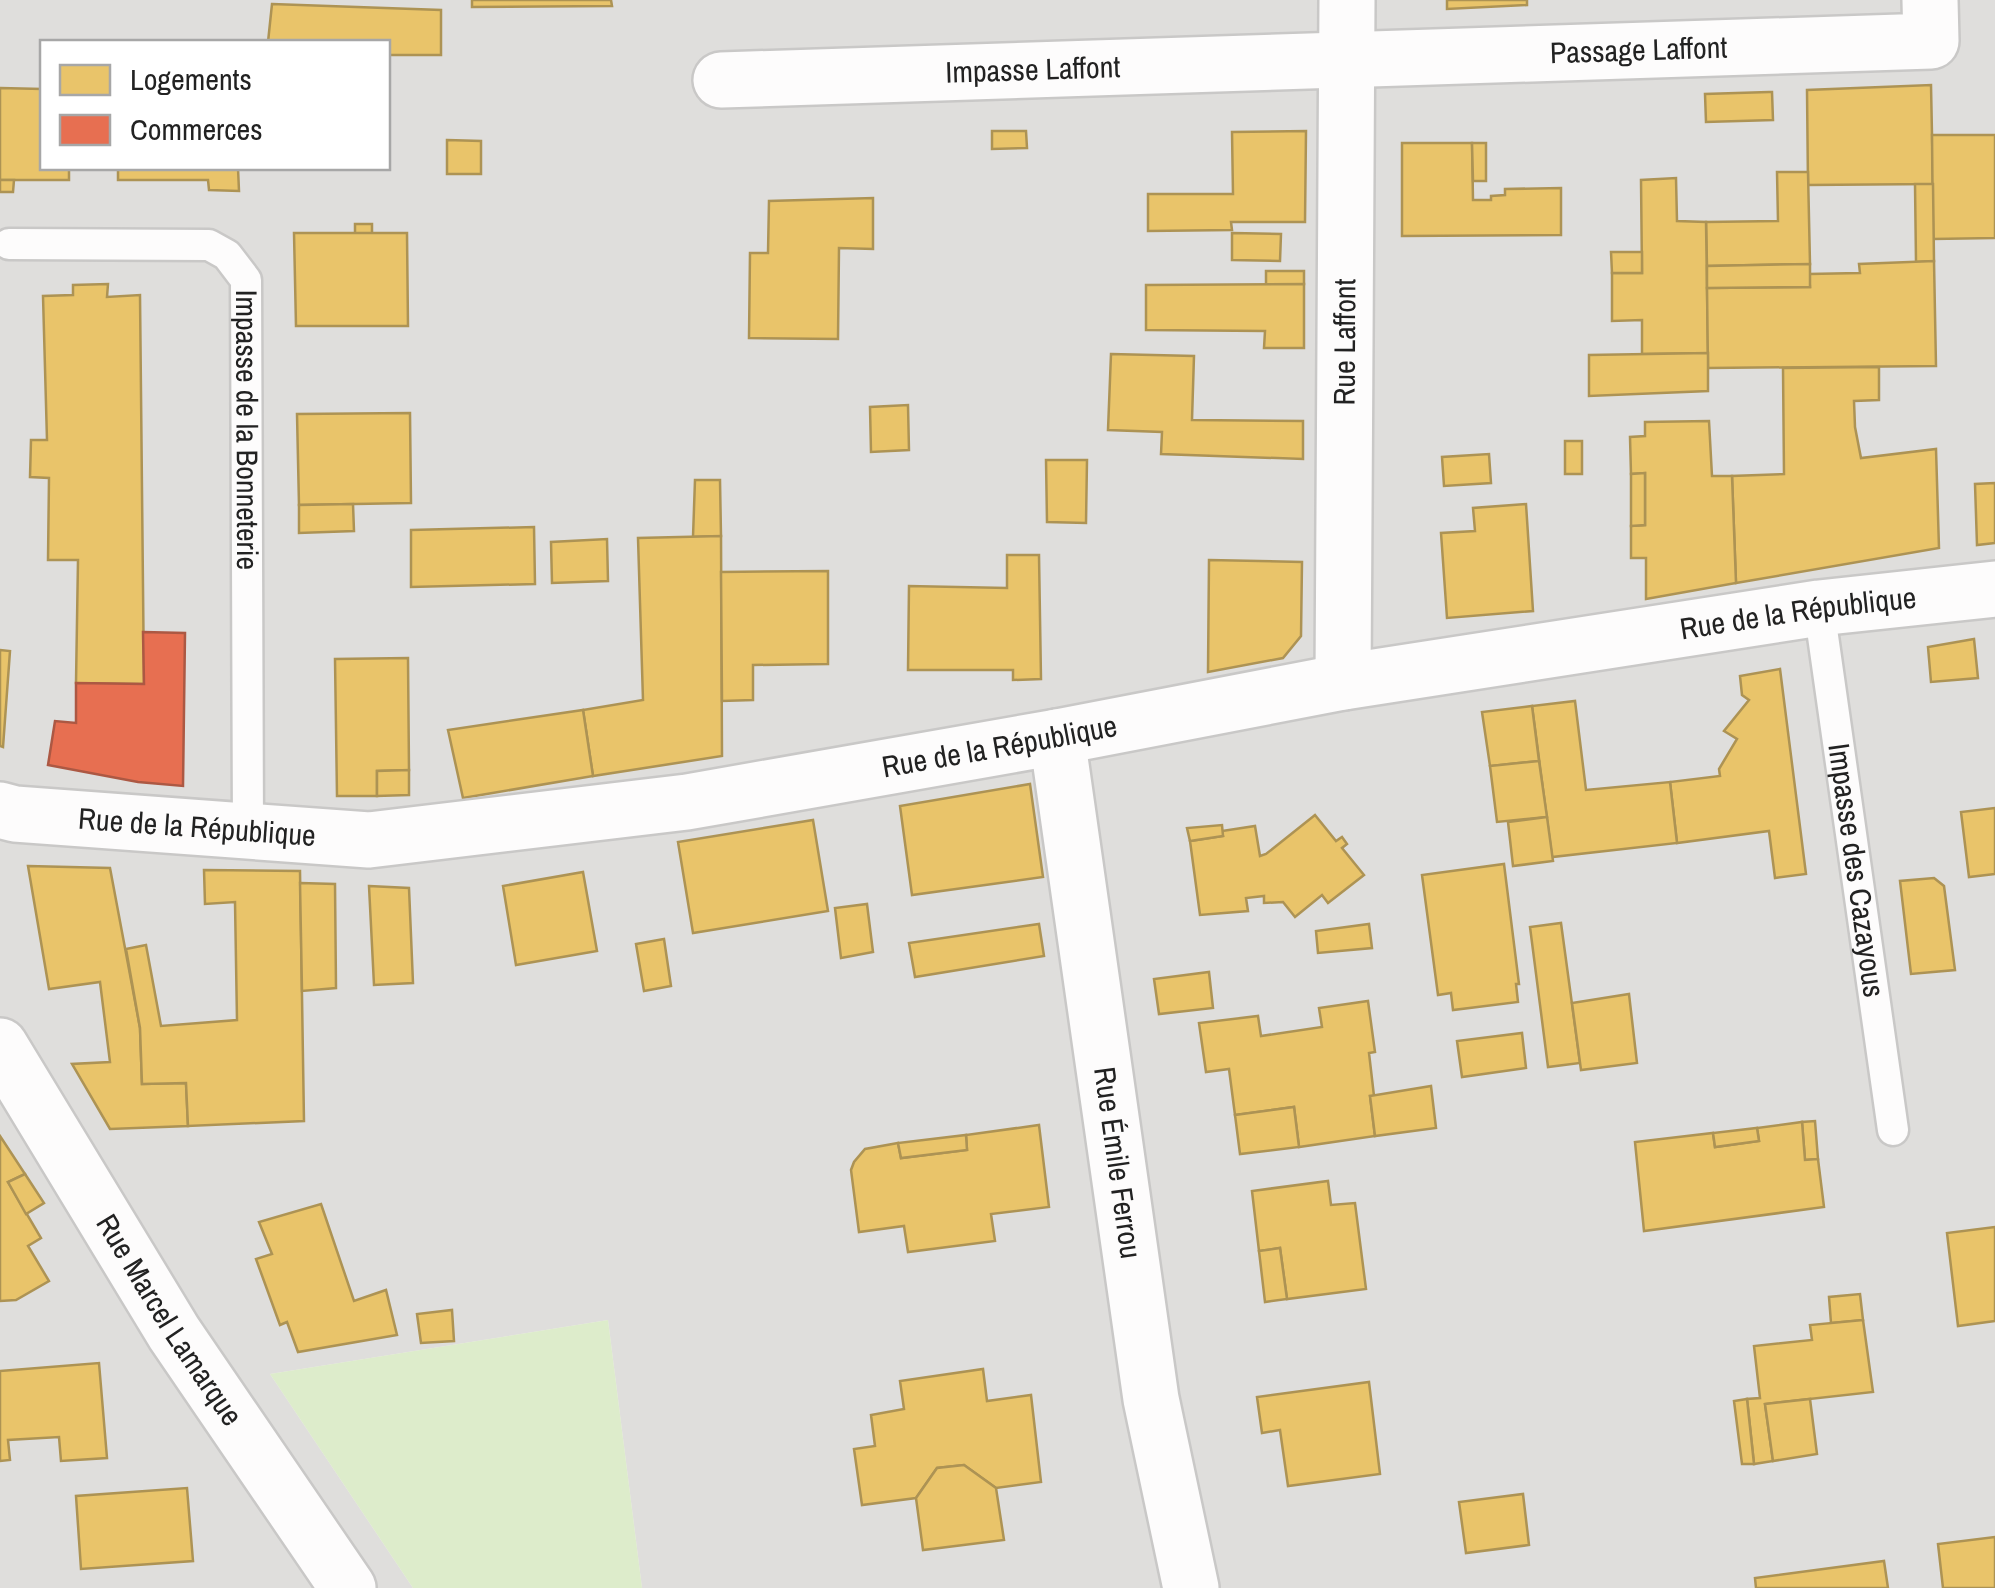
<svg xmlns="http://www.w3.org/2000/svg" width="1995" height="1588" viewBox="0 0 1995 1588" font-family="'Archivo Narrow',sans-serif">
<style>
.residential{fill:#dfdedc;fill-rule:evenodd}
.grass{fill:#ddeccb}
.homes{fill:#e9c46a;stroke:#ad9354;stroke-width:2.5}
.shops{fill:#e76f51;stroke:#ac5843;stroke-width:2.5}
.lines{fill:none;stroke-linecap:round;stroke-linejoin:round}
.service-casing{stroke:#c9c8c7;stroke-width:35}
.minor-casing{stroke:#c9c8c7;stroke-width:60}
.tertiary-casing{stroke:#c9c8c7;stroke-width:60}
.service{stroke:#fdfcfc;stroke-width:30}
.minor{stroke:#fdfcfc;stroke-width:55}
.tertiary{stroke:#fdfcfc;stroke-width:55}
.labels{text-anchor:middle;stroke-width:10;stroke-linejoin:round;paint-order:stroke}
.street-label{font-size:30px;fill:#222;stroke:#fff}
</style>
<rect width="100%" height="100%" fill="#f0eeeb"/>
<path class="residential" d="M0,0H1995V1588H642L608,1320L270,1374L413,1588H0ZM42,42H388V168H42Z"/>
<polygon class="grass" points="608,1320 642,1588 413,1588 270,1374"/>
<g class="homes">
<polygon points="472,0 611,0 612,6 472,7"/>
<polygon points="1447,0 1527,0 1527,5 1447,9"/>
<polygon points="272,4 441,10 441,55 388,55 388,42 268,42"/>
<polygon points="1931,85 1933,184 1808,185 1807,90"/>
<polygon points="0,88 42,89 42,168 69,168 69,180 0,180"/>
<polygon points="1769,92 1772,92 1773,120 1706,122 1705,94"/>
<polygon points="992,131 1026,131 1027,148 992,149"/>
<polygon points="1306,131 1305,222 1231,222 1232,230 1148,231 1148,194 1233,194 1232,132"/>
<polygon points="1932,135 1995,135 1995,238 1933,239"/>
<polygon points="447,140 481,141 481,174 447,174"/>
<polygon points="1402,143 1472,143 1473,200 1491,200 1491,196 1505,195 1505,189 1561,188 1561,235 1402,236"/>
<polygon points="1472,143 1486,143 1486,181 1473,181"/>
<polygon points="118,168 238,168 239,191 209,190 208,180 118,180"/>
<polygon points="1777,172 1808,172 1810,264 1707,266 1706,222 1778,221"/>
<polygon points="1676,178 1677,221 1706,222 1708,353 1642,354 1642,320 1612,321 1612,273 1642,273 1641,180"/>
<polygon points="0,180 14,180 13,192 0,192"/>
<polygon points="1915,184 1933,184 1934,261 1916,262"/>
<polygon points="873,198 873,249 839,248 838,339 749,338 750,253 768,253 769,201"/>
<polygon points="355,224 372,224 372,234 355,233"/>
<polygon points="294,233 407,233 408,326 296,326"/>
<polygon points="1232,233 1281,234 1280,261 1232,260"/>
<polygon points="1611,252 1642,252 1642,273 1612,273"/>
<polygon points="1934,261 1936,366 1708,368 1707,288 1810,287 1809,274 1860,273 1859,264"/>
<polygon points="1810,264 1810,287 1707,288 1707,266"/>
<polygon points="1266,271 1304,271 1304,284 1266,285"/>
<polygon points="108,284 107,297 140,295 144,684 76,683 78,560 48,560 49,478 30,477 31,440 47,440 43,296 73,295 73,285"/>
<polygon points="1304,284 1304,348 1264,348 1265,331 1146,330 1146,285"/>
<polygon points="1708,353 1708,391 1589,396 1589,355"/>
<polygon points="1111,354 1194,356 1192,420 1303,421 1303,459 1161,454 1162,432 1108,430"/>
<polygon points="1879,367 1879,400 1854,401 1855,427 1861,458 1936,449 1939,548 1736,583 1732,476 1784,474 1783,368"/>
<polygon points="908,405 909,450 871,452 870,407"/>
<polygon points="410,413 411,503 299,505 297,414"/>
<polygon points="1709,421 1712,476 1732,476 1736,583 1646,599 1646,558 1631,558 1631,526 1645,525 1645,473 1631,474 1630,437 1645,436 1645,422"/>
<rect x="1565" y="441" width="17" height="33"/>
<polygon points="1489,454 1491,483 1444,486 1442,457"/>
<polygon points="1046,460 1087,460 1086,523 1047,522"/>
<polygon points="1645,473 1645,525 1631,526 1631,474"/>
<polygon points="695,480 720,480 721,536 693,537"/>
<polygon points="1995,483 1995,543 1977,545 1975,484"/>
<polygon points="353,504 354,531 299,533 299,505"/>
<polygon points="1526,504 1533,611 1447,618 1441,533 1475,531 1473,508"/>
<polygon points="534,527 535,584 411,587 411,530"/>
<polygon points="721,536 722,756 593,776 583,710 643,700 638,538"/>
<polygon points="607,539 608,581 552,583 551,542"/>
<polygon points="1007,555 1039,555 1041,679 1013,680 1013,670 908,670 909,586 1007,588"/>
<polygon points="1209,560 1302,562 1301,636 1283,658 1208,672"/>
<polygon points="828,571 828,664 753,665 753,700 722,701 721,572"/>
<polygon points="1974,639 1978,678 1931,682 1928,647"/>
<polygon points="0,650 10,651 3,747 0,746"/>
<polygon points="408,658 409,770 377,771 377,796 337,796 335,659"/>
<polygon points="1780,669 1806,874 1775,878 1769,831 1677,843 1670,782 1720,776 1719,769 1737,739 1724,731 1749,700 1742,695 1740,676"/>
<polygon points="1575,701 1586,790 1670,782 1677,843 1552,857 1532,706"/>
<polygon points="1532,706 1539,761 1490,766 1482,712"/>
<polygon points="583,710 593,776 463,798 448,730"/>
<polygon points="1539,761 1547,817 1497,822 1490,766"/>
<polygon points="409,770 409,795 377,796 377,771"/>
<polygon points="1030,784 1043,877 912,895 900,806"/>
<polygon points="1995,808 1995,874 1969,877 1961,812"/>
<polygon points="1315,815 1336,841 1342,837 1347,844 1342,848 1364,875 1328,903 1322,895 1295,917 1283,902 1264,903 1264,896 1246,898 1248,911 1200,915 1190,841 1223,836 1222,831 1255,826 1260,856 1266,854"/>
<polygon points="1547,817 1553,861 1513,866 1508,822"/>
<polygon points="813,820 828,911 693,933 678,842"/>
<polygon points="1222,825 1223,836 1190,841 1187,828"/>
<polygon points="1504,864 1519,984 1516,984 1518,1002 1453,1010 1451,993 1438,995 1422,875"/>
<polygon points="28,866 110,868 140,1028 142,1084 186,1083 188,1126 110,1129 72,1064 110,1062 100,982 49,989"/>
<polygon points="204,870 300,871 304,1121 188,1126 186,1083 142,1084 140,1028 126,949 146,945 161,1026 237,1020 235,902 205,904"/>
<polygon points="583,872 597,951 516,965 503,886"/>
<polygon points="1934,878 1944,886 1955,970 1911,974 1900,881"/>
<polygon points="300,883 335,884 336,988 302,991"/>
<polygon points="369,886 409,888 413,983 374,985"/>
<polygon points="867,904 873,952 841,958 835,908"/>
<polygon points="1561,923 1580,1063 1548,1067 1530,927"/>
<polygon points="1039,924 1044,956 915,977 909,943"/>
<polygon points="1369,924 1372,948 1318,953 1316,931"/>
<polygon points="664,939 671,986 644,991 636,944"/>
<polygon points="1209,972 1213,1008 1159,1014 1154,979"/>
<polygon points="1629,994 1637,1063 1581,1070 1572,1003"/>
<polygon points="1368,1001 1375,1052 1369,1053 1374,1096 1370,1096 1375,1136 1299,1147 1294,1107 1235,1115 1229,1069 1206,1072 1199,1023 1258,1016 1261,1036 1322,1027 1319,1008"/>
<polygon points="1522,1033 1526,1068 1462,1077 1457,1041"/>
<polygon points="1431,1086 1436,1128 1375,1136 1370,1096"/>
<polygon points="1294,1107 1299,1147 1240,1154 1235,1115"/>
<polygon points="1815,1121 1818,1159 1805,1160 1802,1122"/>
<polygon points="1802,1122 1805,1160 1818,1159 1824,1207 1644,1231 1635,1142 1713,1133 1715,1147 1759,1141 1757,1128"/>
<polygon points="1039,1125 1049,1207 991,1214 995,1241 908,1252 904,1226 859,1232 851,1170 854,1162 865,1149 898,1143 901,1158 967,1150 966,1135"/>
<polygon points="1757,1128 1759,1141 1715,1147 1713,1133"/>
<polygon points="966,1135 967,1150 901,1158 898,1143"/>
<polygon points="0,1136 25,1174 8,1182 41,1238 28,1246 49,1281 16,1300 0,1301"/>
<polygon points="25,1174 44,1203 26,1214 8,1182"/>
<polygon points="1328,1181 1331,1205 1355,1203 1366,1289 1287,1299 1280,1248 1259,1251 1252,1191"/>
<polygon points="321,1204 354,1301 386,1290 397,1335 298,1352 287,1322 280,1325 256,1259 272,1254 259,1222"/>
<polygon points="1995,1227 1995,1321 1958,1326 1947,1233"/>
<polygon points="1280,1248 1287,1299 1265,1302 1259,1251"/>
<polygon points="1860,1294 1863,1320 1831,1323 1829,1297"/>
<polygon points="452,1310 454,1341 421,1343 417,1314"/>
<polygon points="1863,1320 1873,1392 1765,1404 1773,1461 1754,1464 1747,1399 1760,1398 1754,1346 1812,1340 1810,1325"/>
<polygon points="99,1363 107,1458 61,1461 59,1437 8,1440 10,1460 0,1461 0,1371"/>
<polygon points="983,1369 987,1401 1031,1395 1041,1482 996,1488 964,1465 937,1468 916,1498 862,1505 854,1449 875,1446 871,1415 904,1409 900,1381"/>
<polygon points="1369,1382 1380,1474 1288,1486 1280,1430 1262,1433 1257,1397"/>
<polygon points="1747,1399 1754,1464 1742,1464 1734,1401"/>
<polygon points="1810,1399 1817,1454 1773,1461 1765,1404"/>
<polygon points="964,1465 996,1488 1004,1540 923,1550 916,1498 937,1468"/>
<polygon points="187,1488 193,1561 81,1569 76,1496"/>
<polygon points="1523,1494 1529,1545 1466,1553 1459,1502"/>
<polygon points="1995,1537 1995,1588 1943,1588 1938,1544"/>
<polygon points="1884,1561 1888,1588 1756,1588 1755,1578"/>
</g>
<polygon class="shops" points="143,632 185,633 183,786 138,782 48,765 55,721 76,723 76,683 144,684"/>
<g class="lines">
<defs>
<g id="service">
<path id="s1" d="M9,244L209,245L227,255L246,280L248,831"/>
<path id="s2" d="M1819,608L1893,1130"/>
</g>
<g id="minor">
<path id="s3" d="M721,80L1931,41L1930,0"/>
<path id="s4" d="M1343,682L1347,0"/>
<path id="s5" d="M1057,737L1151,1399L1191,1588"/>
</g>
<g id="tertiary">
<path id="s6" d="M0,810L15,814L369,840L687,802L1057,737L1343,682L1819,608L1995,589"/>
<path id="s7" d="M0,1046L174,1333L348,1588"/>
</g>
</defs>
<use href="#service" class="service-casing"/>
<use href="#minor" class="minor-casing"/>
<use href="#tertiary" class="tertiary-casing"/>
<use href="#service" class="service"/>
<use href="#minor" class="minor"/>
<use href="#tertiary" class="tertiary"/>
</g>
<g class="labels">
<g class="street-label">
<text dy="10" stroke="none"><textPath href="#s3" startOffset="918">Passage Laffont</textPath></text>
<text dy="10" stroke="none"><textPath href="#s3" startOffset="312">Impasse Laffont</textPath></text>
<text dy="10" stroke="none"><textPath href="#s4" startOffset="340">Rue Laffont</textPath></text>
<text dy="10" stroke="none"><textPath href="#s1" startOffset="402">Impasse de la Bonneterie</textPath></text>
<text dy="10" stroke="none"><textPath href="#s6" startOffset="1818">Rue de la République</textPath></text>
<text dy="10" stroke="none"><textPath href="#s6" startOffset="1008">Rue de la République</textPath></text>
<text dy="10" stroke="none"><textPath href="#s6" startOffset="198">Rue de la République</textPath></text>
<text dy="10" stroke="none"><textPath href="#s2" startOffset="265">Impasse des Cazayous</textPath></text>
<text dy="10" stroke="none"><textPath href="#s5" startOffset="430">Rue Émile Ferrou</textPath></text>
<text dy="10" stroke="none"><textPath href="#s7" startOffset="322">Rue Marcel Lamarque</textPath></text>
</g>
</g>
<rect x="40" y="40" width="350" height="130" fill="#ffffff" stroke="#a7a7a7" stroke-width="2.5"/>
<rect x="60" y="65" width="50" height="30" fill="#e9c46a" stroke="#a7a7a7" stroke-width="2.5"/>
<text x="130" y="90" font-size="30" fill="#222222">Logements</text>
<rect x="60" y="115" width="50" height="30" fill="#e76f51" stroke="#a7a7a7" stroke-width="2.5"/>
<text x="130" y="140" font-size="30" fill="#222222">Commerces</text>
</svg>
